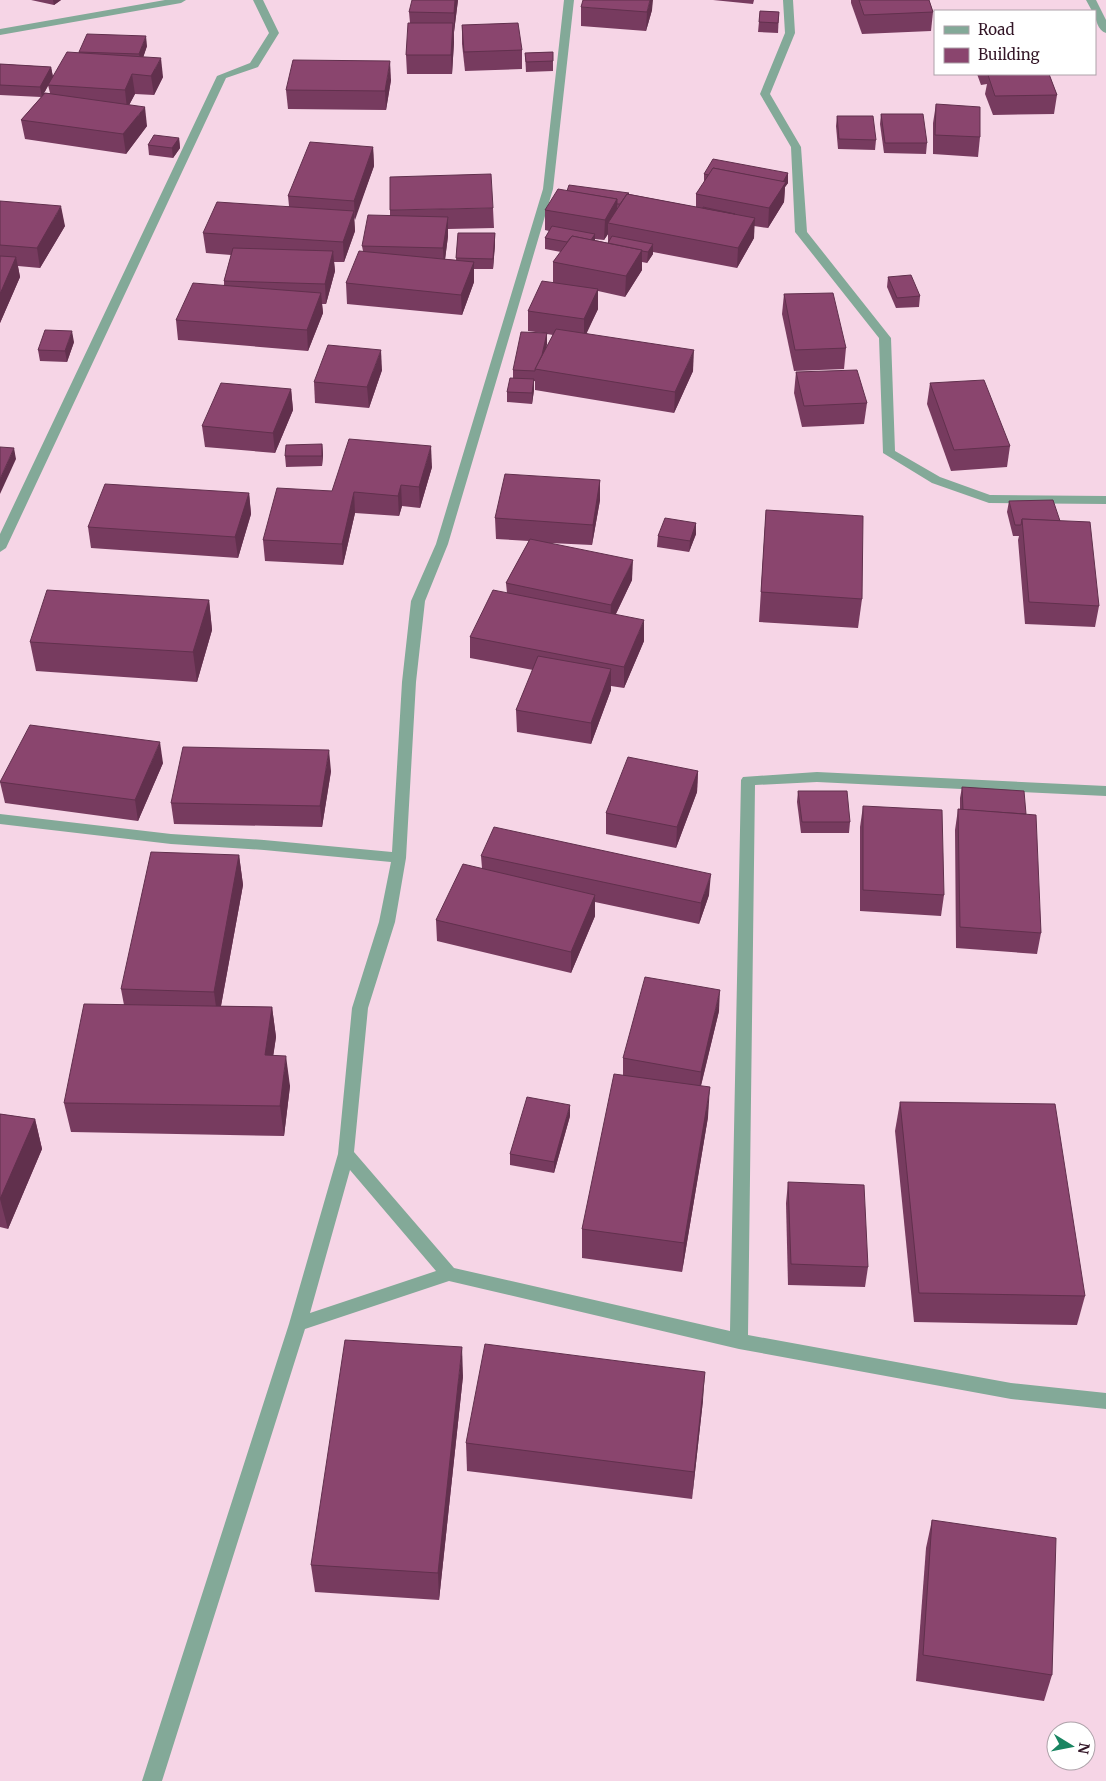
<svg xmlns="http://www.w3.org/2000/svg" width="1106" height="1781" viewBox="0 0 1106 1781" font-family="Merriweather,serif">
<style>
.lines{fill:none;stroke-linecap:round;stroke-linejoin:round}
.street{fill:#83a998;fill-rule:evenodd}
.wall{fill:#773b5f;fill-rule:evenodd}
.shaded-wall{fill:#61304d}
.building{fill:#8a456e;stroke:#61304d}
</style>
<rect width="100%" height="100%" fill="#f6d5e6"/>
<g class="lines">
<g class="street">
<polygon points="165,0 186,0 181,3 0,35 0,29"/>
<polygon points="253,0 263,0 279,33 258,67 226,78 6,548 0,552 0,534 217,76 250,63 269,33"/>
<path d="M564,0H574L553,189L448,544L425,601L416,682L406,858L395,922L368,1008L354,1152L454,1268L730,1331L741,780L743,777L817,772L1106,786V796L817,782L755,785L748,1335L1011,1383L1106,1393V1409L1011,1399L739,1349L449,1281L305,1329L162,1781H142L289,1324L338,1154L352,1008L379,922L391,862L264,850L171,844L0,824V814L171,834L264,840L392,852L402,682L411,601L436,544L543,189ZM350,1170L436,1271L310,1313Z"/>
<polygon points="783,0 793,0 795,33 770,94 801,147 807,232 891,338 895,451 940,477 990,495 1106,496 1106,504 989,503 932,483 883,453 879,338 795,232 791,147 760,94 785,33"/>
<path d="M1086,0H1096L1106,20V33C1098,31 1095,19 1095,11H1092Z"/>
</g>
</g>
<g class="wall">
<polygon points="31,0 61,0 54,5"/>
<polygon points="458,0 454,32 454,42 452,74 407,74 406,55 410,23 409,12"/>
<polygon points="713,0 754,0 753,4"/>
<polygon points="851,0 929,0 933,12 931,31 862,34 851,3"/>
<polygon points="581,7 652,10 646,31 581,26"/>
<polygon points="760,11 779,12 778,33 758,32"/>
<polygon points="462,25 522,50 522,69 465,71 462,44"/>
<path d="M147,46L143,57L163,77L154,95L135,94L129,105L147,126L126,154L25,139L21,120L41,97L0,95V64L51,67L53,77L79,52ZM48,85L50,93H44Z"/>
<polygon points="553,52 553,71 526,72 525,53"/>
<polygon points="977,74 1049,74 1057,95 1054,114 993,115 985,94 987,84 981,85"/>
<polygon points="391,80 386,110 288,109 286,90"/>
<polygon points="936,104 980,137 978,157 933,154 933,123"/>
<polygon points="881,114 927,143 926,154 884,153 880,124"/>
<polygon points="837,116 876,140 875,150 838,149 836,126"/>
<polygon points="179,138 180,148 173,158 149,155 148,145"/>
<polygon points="373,147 374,166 354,220 355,231 344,262 334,262 335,271 326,304 322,304 323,313 308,351 178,340 176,320 224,285 224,281 231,255 206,253 203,233 289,206 288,196"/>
<path d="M788,173V183L785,187L784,202L768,228L754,226V238L737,268L653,252V254L647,263L642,262V270L625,297L598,291V309L586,333L693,371L674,413L535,390V381H534V390L532,404L507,402V392L513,378V370L543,333L528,331V311L553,282V262L561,252L545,249V238L549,231L545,230V210L567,191L629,194L696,207V194L704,183V174ZM608,234V243L595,240V239L604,240ZM547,334L553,335L546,348L547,344Z"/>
<polygon points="0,201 65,226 40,268 18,266 20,277 0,323"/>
<polygon points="493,208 494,228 448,229 448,236 445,259 456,260 458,233 495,233 495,244 493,269 474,269 474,282 462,315 347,304 346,283 363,251 362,246 390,215 390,210"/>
<polygon points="888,277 920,296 919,307 896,308 887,287"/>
<polygon points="784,294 846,348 844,369 794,371 782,314"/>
<polygon points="74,342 67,362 40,361 38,350"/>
<polygon points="382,370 369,408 315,403 314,382"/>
<polygon points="796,372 867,403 864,424 802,427 794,393"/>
<polygon points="930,383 1010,446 1007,467 951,471 927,404"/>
<polygon points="291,389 293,410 275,453 205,447 202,426"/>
<polygon points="322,444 323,455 322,466 286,467 285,456"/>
<polygon points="432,467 420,508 402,506 399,516 355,513 343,565 265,561 263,540 332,491"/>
<polygon points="600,480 600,500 592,545 550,543 632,580 616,614 644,641 624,688 611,686 611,690 591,744 517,732 516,710 533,670 470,658 470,637 507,593 506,583 529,541 496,539 495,518"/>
<polygon points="249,493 251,514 238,558 91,548 88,527"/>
<polygon points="1009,501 1060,521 1099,606 1095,627 1025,624 1018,540 1019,536 1013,536 1007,512"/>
<polygon points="766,510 862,599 858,628 759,622"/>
<polygon points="696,523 696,534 689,552 657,547 658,536"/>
<polygon points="209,600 212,630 197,682 36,671 30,642"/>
<polygon points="163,763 138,821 5,803 0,782"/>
<polygon points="331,771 322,827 174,824 171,803"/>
<polygon points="698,771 697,792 676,848 606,834 606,813"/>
<polygon points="962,787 1026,814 1041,933 1037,954 956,948 955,830 958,809 960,809 960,798"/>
<polygon points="798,791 850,822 849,833 801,833 797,802"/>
<polygon points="863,806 944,895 941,916 860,911 860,827"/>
<polygon points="239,855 243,885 221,1006 272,1007 276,1037 273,1056 290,1086 284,1136 71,1132 64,1103 124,1005 121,989"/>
<polygon points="481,856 709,895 699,924 595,902 595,916 571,973 437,941 436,920 482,868"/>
<polygon points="719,1011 701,1086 708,1117 682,1272 582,1258 582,1229 623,1075 623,1058"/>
<polygon points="900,1102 1085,1296 1077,1325 914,1322 895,1131"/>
<polygon points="0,1114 35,1119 42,1149 8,1229 0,1227"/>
<polygon points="570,1116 554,1173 510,1165 510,1154"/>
<polygon points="788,1182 868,1267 865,1287 788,1285 786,1203"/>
<polygon points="463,1376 439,1600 315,1592 311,1565"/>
<polygon points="703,1400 692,1499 467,1471 466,1443"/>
<polygon points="932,1520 1052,1675 1044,1701 916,1681 926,1548"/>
</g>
<g class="shaded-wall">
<polygon points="53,0 61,0 54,5"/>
<polygon points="455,0 458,0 454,32 454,13"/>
<polygon points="650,0 653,0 652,10 646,31 647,12"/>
<polygon points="453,23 454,42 452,74 451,55"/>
<polygon points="146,36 147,46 141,64 139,54"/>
<polygon points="161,58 163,77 154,95 151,76"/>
<polygon points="390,61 391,80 386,110 385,91"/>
<polygon points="51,67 53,77 42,97 40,87"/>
<polygon points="132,74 135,94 127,109 125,90"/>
<polygon points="145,107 147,126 126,154 123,134"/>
<polygon points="179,138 180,148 173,158 172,148"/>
<polygon points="373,147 374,166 355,220 354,201"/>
<polygon points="788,173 788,183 785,187 784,202 768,228 769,208"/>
<polygon points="617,199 617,219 608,223 608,234 604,240 605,220"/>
<polygon points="61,206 65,226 40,268 37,248"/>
<polygon points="354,211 355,231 344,262 343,242"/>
<polygon points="448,217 448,236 444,268 443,248"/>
<polygon points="755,218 754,238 737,268 738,248"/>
<polygon points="495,233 495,244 493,269 493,259"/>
<polygon points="595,234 595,244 588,246"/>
<polygon points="653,244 653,254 647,263 648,252"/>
<polygon points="642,250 642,270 625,297 626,276"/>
<polygon points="333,251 335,271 326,304 325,284"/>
<polygon points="16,257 20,277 0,323 0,294"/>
<polygon points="474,262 474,282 462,315 461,295"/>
<polygon points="598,289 598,309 584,339 584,319"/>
<polygon points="321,293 323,313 308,351 307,330"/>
<polygon points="72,331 74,342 67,362 65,351"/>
<polygon points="547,333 547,344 541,370 539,370"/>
<polygon points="381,350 382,370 369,408 367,387"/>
<polygon points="694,350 693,371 674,413 675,392"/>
<polygon points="534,379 534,390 532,404 532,393"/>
<polygon points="291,389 293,410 275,453 273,433"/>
<polygon points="322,444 323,455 322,466"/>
<polygon points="431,446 432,467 420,508 419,487"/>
<polygon points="14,448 16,459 0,494 0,479"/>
<polygon points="600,480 600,500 592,545 593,525"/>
<polygon points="401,485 402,506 399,516 398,496"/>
<polygon points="354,492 355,513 343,565 342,544"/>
<polygon points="249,493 251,514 238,558 235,537"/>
<polygon points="696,523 696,534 689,552 690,541"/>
<polygon points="633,560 632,580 610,626 611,605"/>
<polygon points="209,600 212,630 197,682 193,652"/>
<polygon points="644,620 644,641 624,688 624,667"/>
<polygon points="611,669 611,690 591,744 591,723"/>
<polygon points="160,742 163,763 138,821 135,800"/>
<polygon points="329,750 331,771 322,827 320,806"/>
<polygon points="698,771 697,792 676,848 677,827"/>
<polygon points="239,855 243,885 218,1022 214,992"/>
<polygon points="711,874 709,895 699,924 701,903"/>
<polygon points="595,895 595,916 571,973 571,952"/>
<polygon points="720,990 719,1011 699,1093 701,1072"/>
<polygon points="272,1007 276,1037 269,1085 265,1055"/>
<polygon points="286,1056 290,1086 284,1136 280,1106"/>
<polygon points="710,1087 708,1117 682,1272 684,1243"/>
<polygon points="570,1105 570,1116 554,1173 554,1162"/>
<polygon points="35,1119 42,1149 8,1229 0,1199"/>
<polygon points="462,1347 463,1376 439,1600 438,1573"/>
<polygon points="705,1372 703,1400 692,1499 694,1472"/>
</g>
<g class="building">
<polygon points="412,0 455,0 454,13 409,12"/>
<polygon points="583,0 650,0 647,12 581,7"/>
<polygon points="859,0 929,0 933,12 864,15"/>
<polygon points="760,11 779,12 778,23 759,22"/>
<polygon points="408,23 453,23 451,55 406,55"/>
<polygon points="518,23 522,50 464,52 462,25"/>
<polygon points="87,34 146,36 139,54 79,52"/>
<polygon points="67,52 161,58 151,76 132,74 125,90 48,85"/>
<polygon points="553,52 553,61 526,62 525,53"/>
<polygon points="293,60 390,61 385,91 286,90"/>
<polygon points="0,64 51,67 40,87 0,85"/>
<polygon points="1044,74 1049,74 1057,95 995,96 988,75"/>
<polygon points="45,93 145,107 123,134 21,120"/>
<polygon points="936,104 980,107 980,137 935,135"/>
<polygon points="881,114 923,114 927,143 885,143"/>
<polygon points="837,116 873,116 876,140 839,139"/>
<polygon points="154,135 179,138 172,148 148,145"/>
<polygon points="310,142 373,147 354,201 288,196"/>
<polygon points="713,159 788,173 783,182 713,168 709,175 704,174"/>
<polygon points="713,168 786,182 769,208 696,194"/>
<polygon points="491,174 493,208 390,210 390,177"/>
<polygon points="569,185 629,193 628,194 627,194 620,204 617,204 617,199 567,191"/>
<polygon points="558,189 617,199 605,220 545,210"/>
<polygon points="627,194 755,218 738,248 608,223"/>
<polygon points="0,201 61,206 37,248 0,245"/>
<polygon points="217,202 354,211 343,242 203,233"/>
<polygon points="703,207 735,214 703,208"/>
<polygon points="368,215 448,217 443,248 362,246"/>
<polygon points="552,226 595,234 591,240 572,236 567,242 545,238"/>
<polygon points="458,233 495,233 493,259 456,258"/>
<polygon points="572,236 642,250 626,276 553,262"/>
<polygon points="612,236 653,244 648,252 642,251 642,250 608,243"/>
<polygon points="233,248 333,251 325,284 224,281"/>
<polygon points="359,251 474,262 461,295 346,283"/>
<polygon points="0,256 16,257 0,294"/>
<polygon points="911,275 920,296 897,298 888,277"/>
<polygon points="542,281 598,289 584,319 528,311"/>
<polygon points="193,283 321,293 307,330 176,320"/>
<polygon points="833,293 846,348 795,350 784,294"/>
<polygon points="556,329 694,350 675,392 535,369"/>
<polygon points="45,330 72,331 65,351 38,350"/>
<polygon points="521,332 547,333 542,355 535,369 535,371 513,370"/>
<polygon points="328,345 381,350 367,387 314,382"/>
<polygon points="857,370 867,403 804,406 796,372"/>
<polygon points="510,378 534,379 532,393 507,392"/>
<polygon points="984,380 1010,446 954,450 930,383"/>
<polygon points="221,383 291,389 273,433 202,426"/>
<polygon points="349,439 431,446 419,487 401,485 398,496 354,492 342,544 263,540 277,488 332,491"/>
<polygon points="322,444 322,456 285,456 286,445"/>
<polygon points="0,447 14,448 0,479"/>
<polygon points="505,474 600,480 593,525 495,518"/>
<polygon points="105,484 249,493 235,537 88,527"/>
<polygon points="1053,500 1060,521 1022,519 1021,525 1015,525 1009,501"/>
<polygon points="766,510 863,516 862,599 761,592"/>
<polygon points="665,518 696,523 690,541 658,536"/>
<polygon points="1022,519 1090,522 1099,606 1029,602"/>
<polygon points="530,539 633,560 611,605 506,583"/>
<polygon points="47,590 209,600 193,652 30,642"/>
<polygon points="493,590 644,620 624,667 470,637"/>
<polygon points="538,656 611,669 591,723 516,710"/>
<polygon points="30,725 160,742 135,800 0,782"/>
<polygon points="183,747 329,750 320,806 171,803"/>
<polygon points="628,757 698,771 677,827 606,813"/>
<polygon points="962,787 1024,791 1026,814 963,810"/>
<polygon points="798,791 847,791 850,822 802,822"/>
<polygon points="863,806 942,810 944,895 863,890"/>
<polygon points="958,809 1036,815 1041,933 960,927"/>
<polygon points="494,827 711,874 701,903 481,856"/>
<polygon points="151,852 239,855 214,992 121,989"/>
<polygon points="463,864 595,895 571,952 436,920"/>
<polygon points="645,977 720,990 701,1072 623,1058"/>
<polygon points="84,1004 272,1007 265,1055 286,1056 280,1106 64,1103"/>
<polygon points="614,1074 710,1087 684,1243 582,1229"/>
<polygon points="527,1097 570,1105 554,1162 510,1154"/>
<polygon points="900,1102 1055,1104 1085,1296 919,1293"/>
<polygon points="0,1114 35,1119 0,1199"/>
<polygon points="788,1182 864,1185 868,1267 791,1264"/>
<polygon points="345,1340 462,1347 438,1573 311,1565"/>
<polygon points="485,1344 705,1372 694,1472 466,1443"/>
<polygon points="932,1520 1056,1538 1052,1675 923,1655"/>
</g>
<rect x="934" y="10" width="162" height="65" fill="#ffffff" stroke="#ada2a9"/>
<rect x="944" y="26" width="25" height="8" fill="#83a998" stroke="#ada2a9"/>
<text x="978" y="35" font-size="15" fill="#331627">Road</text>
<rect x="944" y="48" width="25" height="15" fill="#8a456e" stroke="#ada2a9"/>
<text x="978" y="60" font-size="15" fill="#331627">Building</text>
<g transform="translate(1071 1746) rotate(100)"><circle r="24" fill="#ffffff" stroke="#ada2a9"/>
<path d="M0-4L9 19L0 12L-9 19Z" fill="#198561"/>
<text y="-8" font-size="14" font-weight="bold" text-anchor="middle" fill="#331627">N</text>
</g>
</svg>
